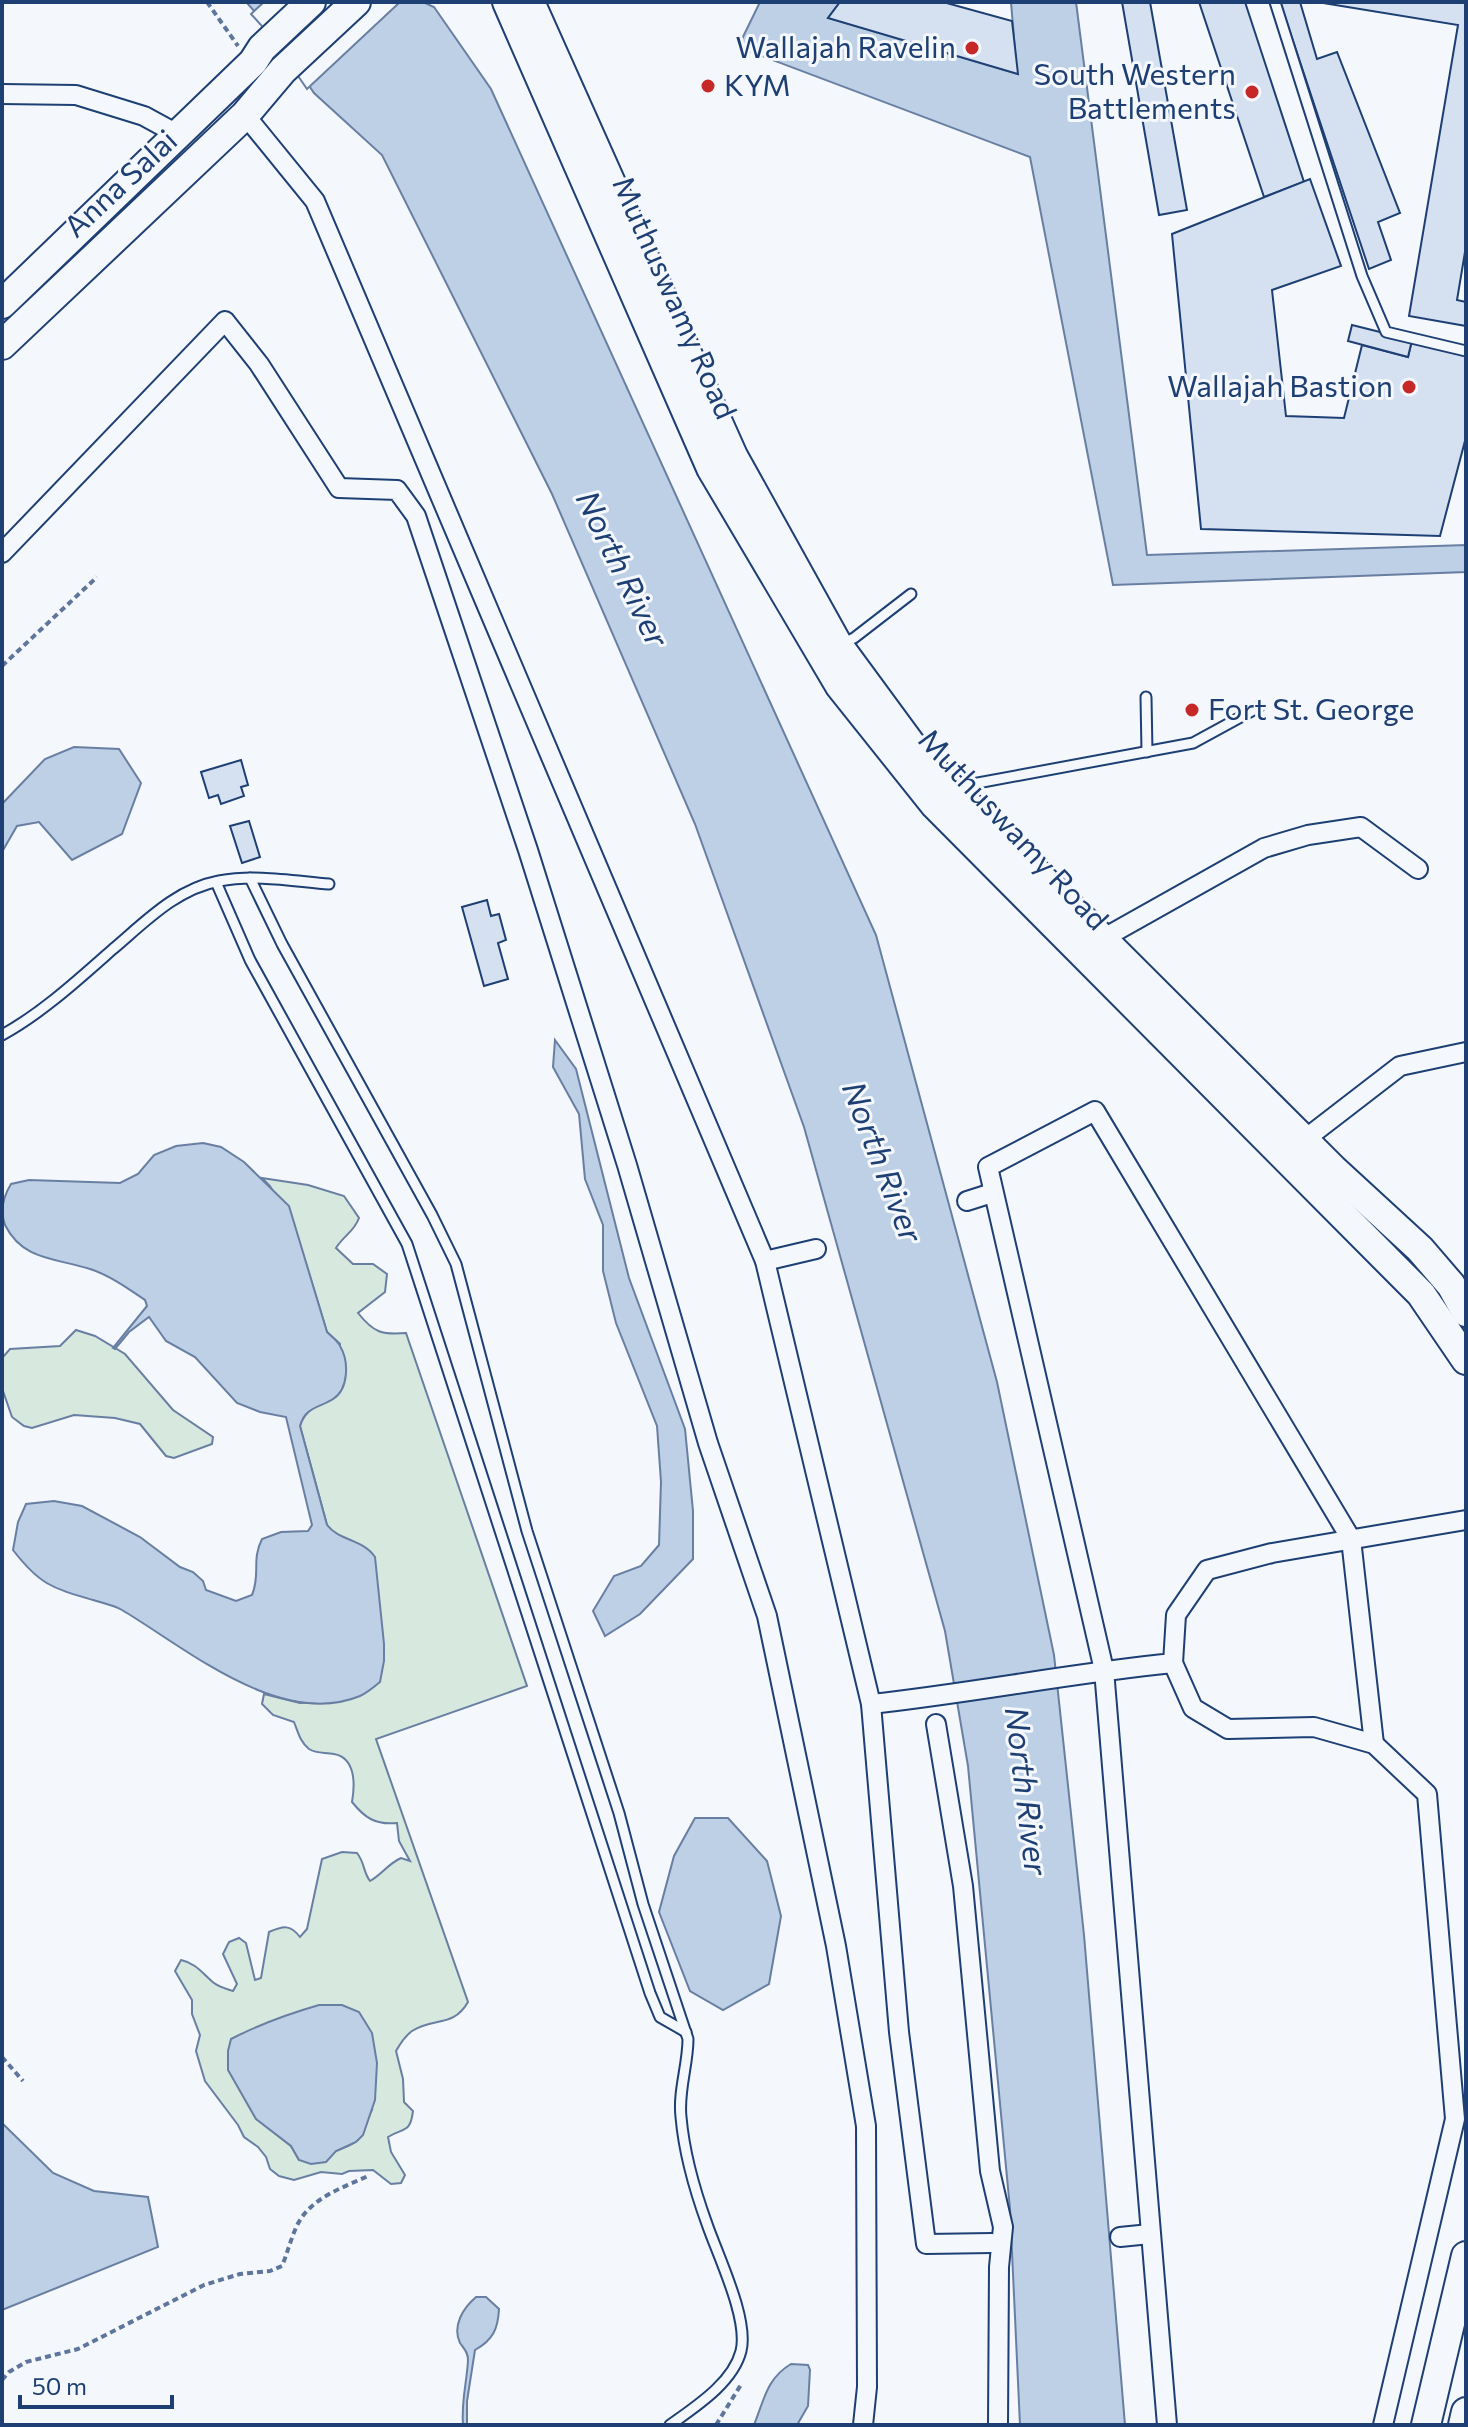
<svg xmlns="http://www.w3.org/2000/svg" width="1468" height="2427" viewBox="0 0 1468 2427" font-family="Commissioner,sans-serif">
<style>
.green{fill:#d7e8df;stroke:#687fa3;stroke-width:2;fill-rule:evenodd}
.water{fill:#bed0e5;stroke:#687fa3;stroke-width:2}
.pier{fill:#f4f7fb;stroke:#687fa3;stroke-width:2}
.building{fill:#d5e0f0;stroke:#1d3f73;stroke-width:2}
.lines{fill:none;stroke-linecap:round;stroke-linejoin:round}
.lane-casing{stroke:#1d3f73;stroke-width:13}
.street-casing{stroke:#1d3f73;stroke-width:22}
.primary-casing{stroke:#1d3f73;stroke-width:32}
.path{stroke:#5e769c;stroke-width:4;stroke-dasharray:6 4;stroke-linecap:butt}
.lane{stroke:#f4f7fb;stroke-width:9}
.street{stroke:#f4f7fb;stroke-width:18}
.primary{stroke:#f4f7fb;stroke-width:28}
.poi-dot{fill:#c62828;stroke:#f4f7fb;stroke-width:3}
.labels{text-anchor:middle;stroke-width:6;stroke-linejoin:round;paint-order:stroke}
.poi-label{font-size:30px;fill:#1d3f73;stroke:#f4f7fb;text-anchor:end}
.street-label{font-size:30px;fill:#1d3f73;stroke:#f4f7fb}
.water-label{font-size:32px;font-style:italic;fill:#1d3f73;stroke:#f4f7fb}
</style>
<rect width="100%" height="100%" fill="#f4f7fb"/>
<g class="green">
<path d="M262,1178L308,1185L344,1196L359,1218C354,1232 344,1235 336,1248L353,1264H373L387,1274L385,1292L358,1313C374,1333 382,1335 406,1333L527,1686L376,1739L468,2002C453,2028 434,2017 412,2031C405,2036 400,2044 396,2051L403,2079L404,2102L413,2111C410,2134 404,2127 388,2137L391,2152L405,2175L401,2183L391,2184L373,2170L349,2171L342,2174L321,2172L294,2180L279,2176L270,2169L266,2157L258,2147L244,2137L238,2125L205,2081L196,2051L200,2035L192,2014V2000L175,1971L181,1960C196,1963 203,1974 214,1983C219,1987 227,1989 233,1991L237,1984L223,1954L229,1942L239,1938L246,1943L255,1980L261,1978L269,1932C283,1926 290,1924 300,1937L307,1929L322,1859L342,1852L357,1853C365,1863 363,1872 370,1881C382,1874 388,1864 401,1858L410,1861L399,1841L397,1823C375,1825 365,1818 352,1802C355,1785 356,1758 334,1754C325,1752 317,1754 309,1749C300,1742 298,1732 294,1722L273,1715L262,1704L264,1694L300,1703L331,1702L333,1532L327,1525L300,1426C305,1409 319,1404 333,1399L340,1344L327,1332L295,1228L270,1186ZM229,2070L372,2110C367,2118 366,2128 362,2135C353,2150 316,2156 299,2160L291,2146L256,2118Z"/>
<polygon points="76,1330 95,1336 125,1354 173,1410 213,1437 212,1444 174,1458 166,1456 140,1424 115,1418 74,1415 32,1428 24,1426 12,1417 3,1391 2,1358 10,1349 60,1346"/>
</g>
<g class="water">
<polygon points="246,2 423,2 434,7 491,89 876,935 997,1382 1054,1655 1084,1935 1125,2425 1020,2425 1010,2209 968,1766 945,1631 804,1127 695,824 552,494 382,155 314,93 273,32"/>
<polygon points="760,2 840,2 828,18 1017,74 1011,2 1076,2 1147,555 1466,545 1466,572 1113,585 1030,157 738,47"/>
<polygon points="74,747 119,749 141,783 122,834 72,860 39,822 17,826 2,852 2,804 45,759"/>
<polygon points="555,1040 576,1069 629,1278 685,1429 693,1511 693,1559 640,1614 605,1636 593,1611 614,1576 641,1566 659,1545 661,1482 657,1426 616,1323 603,1271 603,1225 585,1179 579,1114 553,1067"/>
<path d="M203,1143L221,1147L244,1162L289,1206L327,1332C332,1337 338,1341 340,1346C349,1361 349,1389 333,1399C319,1408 305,1407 300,1426L327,1525C339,1541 363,1539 375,1557L384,1644V1661L380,1682C374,1687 367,1693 360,1696C280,1729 186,1648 122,1610C113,1605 102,1603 93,1600C52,1588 40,1585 13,1550L18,1522L26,1504L54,1501L82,1506L140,1537L180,1567L193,1572L203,1581L206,1590L236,1601L252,1595C261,1573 251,1561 262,1539L281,1532L308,1531L312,1525L286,1417L260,1412L237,1403L195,1357L166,1341L149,1317L129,1332L115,1349L113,1348L147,1306L145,1300C129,1289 109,1275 90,1269C56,1258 23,1261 5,1225C0,1211 3,1197 11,1184L29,1180L120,1183L138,1174L154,1155L176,1146Z"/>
<polygon points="695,1818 728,1818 767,1861 781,1916 769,1984 723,2010 690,1991 659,1912 674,1856"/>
<path d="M319,2005H342L359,2012L372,2033L377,2063L375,2100L363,2135L356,2142L336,2151L326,2162L311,2164L299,2160L291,2146L256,2119L228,2070V2051L231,2039C260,2024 288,2014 319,2005Z"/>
<polygon points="2,2123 53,2173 94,2191 148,2197 158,2247 2,2310"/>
<path d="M476,2297H486L499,2309C498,2329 493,2340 475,2350L467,2401V2425H463C461,2401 467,2382 468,2360C468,2352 464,2349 460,2343C452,2326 463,2308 476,2297Z"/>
<path d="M791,2364L808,2365L810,2370L808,2406L797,2425H754C764,2400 767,2378 791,2364Z"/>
</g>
<polygon class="pier" points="264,2 400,2 307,89 270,35 251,14"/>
<g class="building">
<polygon points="840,2 943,2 1012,21 1018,74 828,18"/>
<polygon points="1122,2 1150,2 1187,210 1159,215"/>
<polygon points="1199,2 1245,2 1304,182 1264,197"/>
<polygon points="1280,2 1300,2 1317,59 1337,52 1400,213 1378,222 1391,260 1369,269"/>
<polygon points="1317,2 1466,2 1466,246 1457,300 1466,302 1466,326 1409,316 1458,25"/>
<polygon points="1310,179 1341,266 1272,290 1286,416 1344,418 1362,345 1408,357 1412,340 1466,353 1466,437 1440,536 1201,529 1172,234"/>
<polygon points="1352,325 1412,340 1408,357 1348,341"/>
<polygon points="241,760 248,785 241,787 244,796 221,804 218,795 209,798 201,772"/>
<polygon points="249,821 260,857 242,863 230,826"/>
<polygon points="487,900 491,916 499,914 506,940 498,943 508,979 484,986 462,907"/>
</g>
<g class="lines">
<defs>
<g id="lane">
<polyline points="1275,2 1362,276 1386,332 1466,351"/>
<polyline points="843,643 854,638 911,594"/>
<polyline points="1146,697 1147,752"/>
<polyline points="956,787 1193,743 1259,707"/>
<path d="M250,878L282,944L432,1215L456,1264L527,1531L619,1813L643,1904L688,2039C688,2065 678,2091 681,2117C684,2152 695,2191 707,2224C718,2256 749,2319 741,2351C733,2383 695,2407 670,2425"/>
<polyline points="216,882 250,960 407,1244 650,1993 660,2017 686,2032"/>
<path d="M2,1035C42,1013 78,980 113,949C145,922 176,889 219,881C255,874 293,881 329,884"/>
</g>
<g id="street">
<polyline points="2,94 76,95 144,116 177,134"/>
<polyline points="245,115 315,201 765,1261 871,1704 899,2032 926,2244 992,2243"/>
<polyline points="2,553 225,321 259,364 339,488 397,490 416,516 528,850 627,1165 708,1443 767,1616 836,1946 866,2126 867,2387 863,2425"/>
<polyline points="1102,939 1264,848 1308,835 1361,827 1418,869"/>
<polyline points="1304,1140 1400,1066 1466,1052"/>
<polyline points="967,1201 992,1193"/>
<polyline points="765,1261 816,1249"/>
<polyline points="1173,1663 1193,1708 1228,1729 1314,1727 1374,1744 1427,1794 1455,2119 1383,2425"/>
<path d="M871,1704C972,1693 1072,1673 1173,1663L1176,1615L1207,1570L1272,1553L1466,1520"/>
<polyline points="936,1724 963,1886 990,2171 1003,2227 999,2267 998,2425"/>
<polyline points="1120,2237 1150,2234"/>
<polyline points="1167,2425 1104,1670 988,1167 1095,1111 1351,1539 1374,1744"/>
</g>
<g id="primary">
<polyline points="507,2 711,468 840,686 935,805 1421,1294 1466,1360"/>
<polyline points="530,2 733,456 838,645 921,758 1333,1169 1420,1249 1451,1285 1466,1312"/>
<polyline points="2,304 253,62 262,48 311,2"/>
<polyline points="2,345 245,115 283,70 356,2"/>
<polyline points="1426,2425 1466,2256"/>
<polyline points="1463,2425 1466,2412"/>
</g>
</defs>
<use href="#lane" class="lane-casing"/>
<use href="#street" class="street-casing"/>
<use href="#primary" class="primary-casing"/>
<g class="path">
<polyline points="207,2 238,46"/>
<polyline points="2,666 97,577"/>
<polyline points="2,2057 23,2081"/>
<path d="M2,2380L9,2372L26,2362L78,2349L204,2285L240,2274L270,2271L282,2266C287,2254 290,2242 295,2230C307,2199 340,2189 368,2176"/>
<polyline points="716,2425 742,2383"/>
</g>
<use href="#lane" class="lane"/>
<use href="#street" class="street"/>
<use href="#primary" class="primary"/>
</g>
<g class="poi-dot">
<circle cx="972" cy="48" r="8"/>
<circle cx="708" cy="86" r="8"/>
<circle cx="1252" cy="92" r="8"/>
<circle cx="1409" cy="387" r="8"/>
<circle cx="1192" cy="710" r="8"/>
</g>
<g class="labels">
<g class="poi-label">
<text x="956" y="58">Wallajah Ravelin</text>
<text x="1236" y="85">South Western<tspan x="1236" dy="34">Battlements</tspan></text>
<text x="724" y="96" text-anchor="start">KYM</text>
<text x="1393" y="397">Wallajah Bastion</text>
<text x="1208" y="720" text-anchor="start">Fort St. George</text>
</g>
<g class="street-label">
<text transform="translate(121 184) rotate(-43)" y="10">Anna Salai</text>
<text transform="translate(674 298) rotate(66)" y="10">Muthuswamy Road</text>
<text transform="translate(1013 830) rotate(47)" y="10">Muthuswamy Road</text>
</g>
<g class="water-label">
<text transform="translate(622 569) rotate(64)" y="11">North River</text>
<text transform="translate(882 1162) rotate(69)" y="11">North River</text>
<text transform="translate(1026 1791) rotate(83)" y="11">North River</text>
</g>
</g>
<rect width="1468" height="2427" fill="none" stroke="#1d3f73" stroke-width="8"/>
<path d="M20 2395v12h152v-12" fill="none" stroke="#1d3f73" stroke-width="4"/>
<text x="32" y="2395" font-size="24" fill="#1d3f73" stroke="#f4f7fb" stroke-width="6" paint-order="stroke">50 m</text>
</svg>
